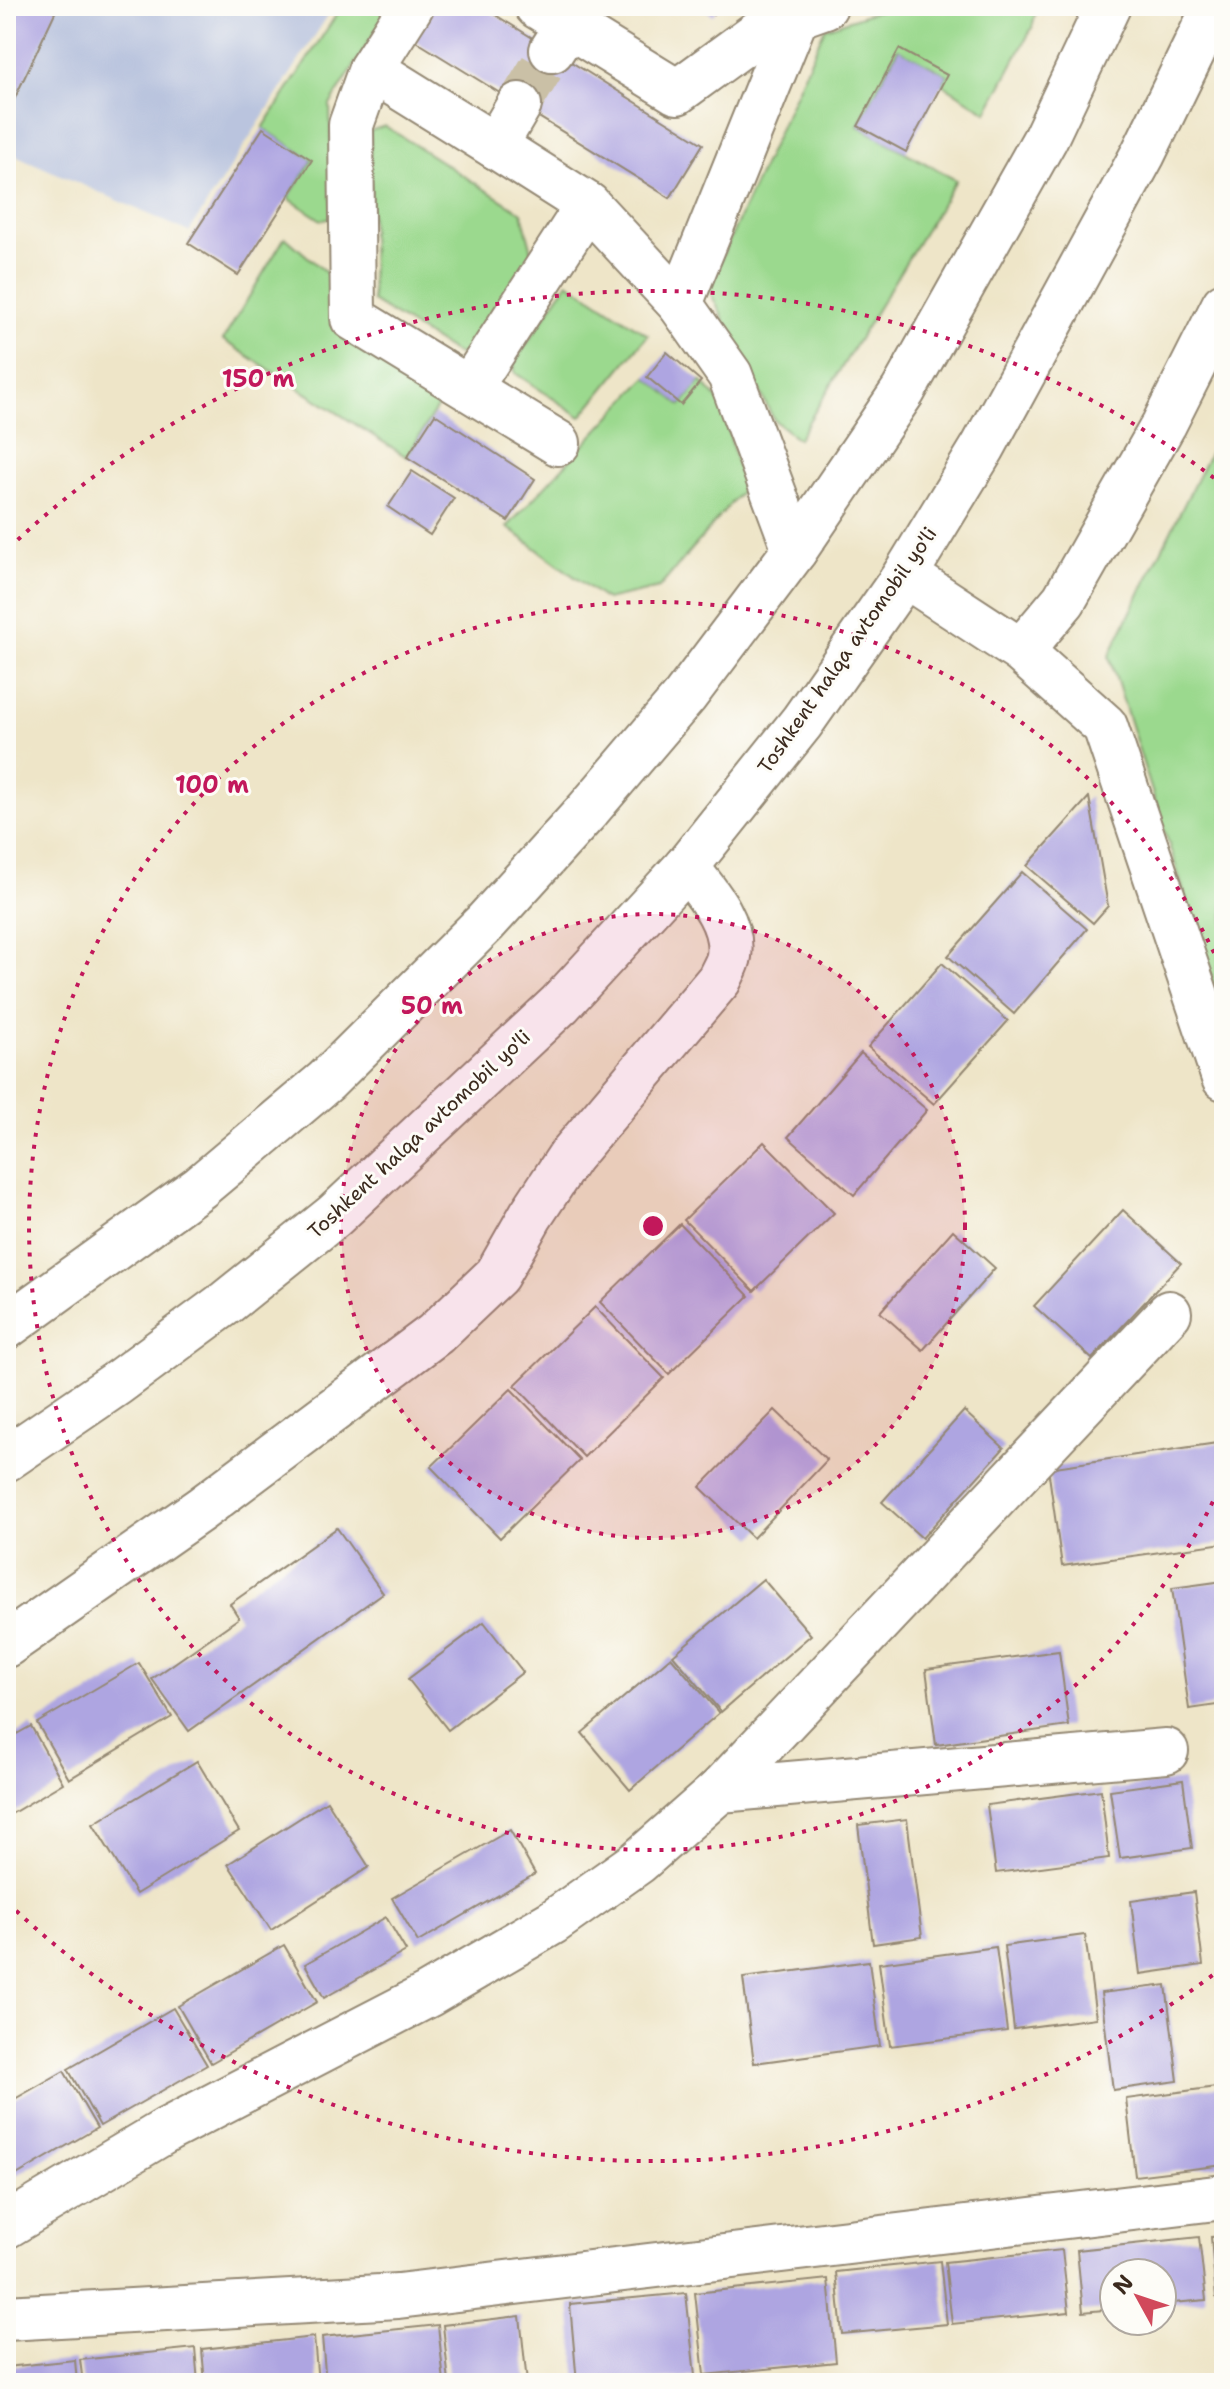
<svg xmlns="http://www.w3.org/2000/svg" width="1230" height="2389" viewBox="0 0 1230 2389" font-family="'Shantell Sans',sans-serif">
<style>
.industrial{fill:#bac4de}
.green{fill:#9bd98e;stroke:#6b8256;stroke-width:2}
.building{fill:#aea5e1}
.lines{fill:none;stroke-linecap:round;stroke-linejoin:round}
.minor-tunnel{stroke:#cac0a6;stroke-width:44;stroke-dasharray:44 22;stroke-linecap:butt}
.minor-casing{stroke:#948873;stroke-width:48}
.highway-casing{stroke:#948873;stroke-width:48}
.minor{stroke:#fff;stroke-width:44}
.highway{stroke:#fff;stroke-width:44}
.ring{fill:none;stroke:#c2185b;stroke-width:4;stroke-dasharray:4 8}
.labels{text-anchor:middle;stroke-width:6;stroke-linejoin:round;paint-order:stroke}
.street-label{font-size:20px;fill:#3b2a1e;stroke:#fdfcf7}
.centre{fill:#c2185b;stroke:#fdfcf7;stroke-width:4}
.ring-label{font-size:24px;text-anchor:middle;font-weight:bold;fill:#c2185b;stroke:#fdfcf7;stroke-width:6;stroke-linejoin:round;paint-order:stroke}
</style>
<rect width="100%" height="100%" fill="#fdfcf7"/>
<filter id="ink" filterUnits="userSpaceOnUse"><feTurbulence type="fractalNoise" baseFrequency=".0125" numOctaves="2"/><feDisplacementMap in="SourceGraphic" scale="16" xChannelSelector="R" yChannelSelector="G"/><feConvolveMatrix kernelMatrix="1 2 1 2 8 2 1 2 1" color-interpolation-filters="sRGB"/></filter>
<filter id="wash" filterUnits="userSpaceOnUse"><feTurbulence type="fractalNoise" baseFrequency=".006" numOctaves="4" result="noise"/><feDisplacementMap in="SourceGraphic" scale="32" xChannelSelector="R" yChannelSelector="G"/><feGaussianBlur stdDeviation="1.8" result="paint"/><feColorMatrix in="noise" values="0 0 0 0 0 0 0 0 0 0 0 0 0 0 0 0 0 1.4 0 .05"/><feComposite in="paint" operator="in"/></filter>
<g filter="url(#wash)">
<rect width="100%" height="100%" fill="#eee5c8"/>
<polygon class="industrial" points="6,6 334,6 189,232 6,151"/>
<g class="green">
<polygon points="342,6 391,6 330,105 332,217 321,220 288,198 312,160 263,128"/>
<polygon points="892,6 1037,6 1032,28 987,112 942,84 947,75 898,49 858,126 956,180 798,439 774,420 708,288 825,28"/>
<polygon points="385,126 522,213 534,259 469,352 457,354 372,301 370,131"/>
<polygon points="285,237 330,276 332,325 442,399 407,457 223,340"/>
<polygon points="568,282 648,335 581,417 515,373 514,363"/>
<polygon points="647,377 681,405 701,381 722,404 743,489 659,588 606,600 507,527"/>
<polygon points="1224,424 1224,1018 1109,656"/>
</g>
<g id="blocks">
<g class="building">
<polygon points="6,6 58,6 6,117"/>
<polygon points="428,6 481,6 703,144 670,198 409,37"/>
<polygon points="699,6 719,6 713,15"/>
<polygon points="899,49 947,75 906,152 858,126"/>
<polygon points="263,128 312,160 238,275 188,243"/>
<polygon points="667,352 701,381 681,405 647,377"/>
<polygon points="435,414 535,479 508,521 407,457"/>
<polygon points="412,471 454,498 430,535 388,507"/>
<polygon points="1089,797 1108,906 1093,923 1027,866"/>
<polygon points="1022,872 1087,929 1014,1014 948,956"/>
<polygon points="942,963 1008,1021 934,1104 868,1047"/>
<polygon points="861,1053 927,1110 854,1195 788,1137"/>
<polygon points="764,1142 834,1213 754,1291 684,1220"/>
<polygon points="1123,1210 1181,1263 1092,1359 1034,1306"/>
<polygon points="680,1224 749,1296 669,1374 600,1302"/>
<polygon points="953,1230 995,1268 923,1350 880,1312"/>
<polygon points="595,1307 664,1378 584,1457 515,1385"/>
<polygon points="511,1389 580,1460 500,1538 431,1467"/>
<polygon points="775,1410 827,1460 753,1538 700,1487"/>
<polygon points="964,1411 1004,1448 922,1538 882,1502"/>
<polygon points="1224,1442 1224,1543 1062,1566 1048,1468"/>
<polygon points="337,1528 383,1593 189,1731 152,1679 239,1618 230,1604"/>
<polygon points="763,1579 811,1635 721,1712 673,1655"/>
<polygon points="1224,1581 1224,1704 1189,1709 1172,1588"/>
<polygon points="484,1622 523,1672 448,1730 408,1679"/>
<polygon points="1059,1651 1069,1726 936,1745 926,1669"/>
<polygon points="671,1657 719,1713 630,1790 582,1733"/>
<polygon points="139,1663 172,1717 69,1779 37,1723"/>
<polygon points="31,1726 63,1783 6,1817 6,1740"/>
<polygon points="197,1761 239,1831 136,1894 93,1824"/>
<polygon points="1224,1779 1224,1825 1222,1825 1217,1780"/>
<polygon points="1183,1780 1192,1848 1120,1858 1110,1790"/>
<polygon points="1101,1790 1109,1858 996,1873 987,1805"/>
<polygon points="327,1801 369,1867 271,1930 228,1864"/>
<polygon points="907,1819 922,1937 873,1944 858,1825"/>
<polygon points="510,1830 535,1874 418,1942 392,1898"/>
<polygon points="1194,1892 1203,1965 1140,1974 1131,1901"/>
<polygon points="386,1917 406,1951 324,1998 305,1964"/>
<polygon points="1085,1935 1096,2018 1014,2029 1004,1946"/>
<polygon points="284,1945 317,2002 211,2063 178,2006"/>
<polygon points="996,1947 1007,2031 890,2046 879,1963"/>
<polygon points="869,1961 880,2046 754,2063 743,1978"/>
<polygon points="1166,1985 1178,2081 1113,2090 1101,1993"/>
<polygon points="173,2008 207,2065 100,2126 68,2069"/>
<polygon points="64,2071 97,2128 6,2181 6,2104"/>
<polygon points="1224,2086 1224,2165 1135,2176 1126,2099"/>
<polygon points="1224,2236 1224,2297 1216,2298 1211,2237"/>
<polygon points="1199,2237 1206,2300 1162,2304 1162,2273 1114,2273 1114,2309 1083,2312 1077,2250"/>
<polygon points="1062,2250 1069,2312 952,2324 945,2262"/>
<polygon points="940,2261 947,2324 842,2334 836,2272"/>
<polygon points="828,2279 836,2362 704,2375 695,2293"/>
<polygon points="686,2293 695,2376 631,2383 577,2383 570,2304"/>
<polygon points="520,2316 527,2383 449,2383 443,2325"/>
<polygon points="438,2325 444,2383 326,2383 322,2337"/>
<polygon points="314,2337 318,2383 205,2383 202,2349"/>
<polygon points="195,2348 198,2383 83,2383 80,2360"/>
<polygon points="75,2360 77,2383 6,2383 6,2367"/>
</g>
</g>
</g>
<g filter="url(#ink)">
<use href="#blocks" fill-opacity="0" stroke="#948873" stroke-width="2"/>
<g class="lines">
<polyline class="minor-tunnel" points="519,105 552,50"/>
<defs>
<g id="minor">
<polyline points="411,6 371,69 495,146"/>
<polyline points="537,6 568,25"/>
<polyline points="552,50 568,25 677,92 766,27 825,6"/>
<polyline points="371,69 351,125 353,318 558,443"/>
<polyline points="519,105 495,146 588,205 680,304 730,375 795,550"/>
<polyline points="680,304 796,17"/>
<polyline points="470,387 588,205"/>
<polyline points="905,575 1021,651 1105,726 1224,1078"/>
<polyline points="1021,651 1064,600 1164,424 1224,305"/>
<path d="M6,1645L201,1509L435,1334L497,1275L531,1215L570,1156L719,980C722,973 728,964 729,956C734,922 706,892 686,867"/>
<polyline points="720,1790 1166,1751"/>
<polyline points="6,2226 167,2130 428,1995 553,1922 638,1862 720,1790 1169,1313"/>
<polyline points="6,2318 398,2296 1224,2197"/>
</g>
<g id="highway">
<polyline points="6,1327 200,1187 326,1081 485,923 587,811 685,696 795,550 903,391 1045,139 1108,6"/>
<polyline points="6,1459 116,1384 227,1302 334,1216 560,1004 686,867 802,722 905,575 983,447 1143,154 1215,6"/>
</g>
</defs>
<use href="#minor" class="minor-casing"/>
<use href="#highway" class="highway-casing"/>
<use href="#minor" class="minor"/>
<use href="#highway" class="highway"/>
</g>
</g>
<circle cx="653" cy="1226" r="312" fill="#c2185b" fill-opacity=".12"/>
<g class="ring">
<circle cx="653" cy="1226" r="312"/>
<path d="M1223 1480A624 624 0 1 1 1223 972"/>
<path d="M1222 1968A935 935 0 0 1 9 1904M9 548A935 935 0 0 1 1222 484"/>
</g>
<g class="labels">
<g class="street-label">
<text transform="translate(847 650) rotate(-55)" y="7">Toshkent halqa avtomobil yo'li</text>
<text transform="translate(419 1134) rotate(-43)" y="7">Toshkent halqa avtomobil yo'li</text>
</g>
</g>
<circle cx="653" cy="1226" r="12" class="centre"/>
<g class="ring-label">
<text x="258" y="387">150 m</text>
<text x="212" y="793">100 m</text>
<text x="432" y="1014">50 m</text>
</g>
<rect width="1230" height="2389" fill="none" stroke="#fdfcf7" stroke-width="32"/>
<g transform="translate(1138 2297) rotate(310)"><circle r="38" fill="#fdfcf7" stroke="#afa8a0" stroke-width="2"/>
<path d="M0-6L14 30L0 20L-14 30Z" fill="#d1495b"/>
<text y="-12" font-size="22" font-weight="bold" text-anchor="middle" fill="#3b2a1e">N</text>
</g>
</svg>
